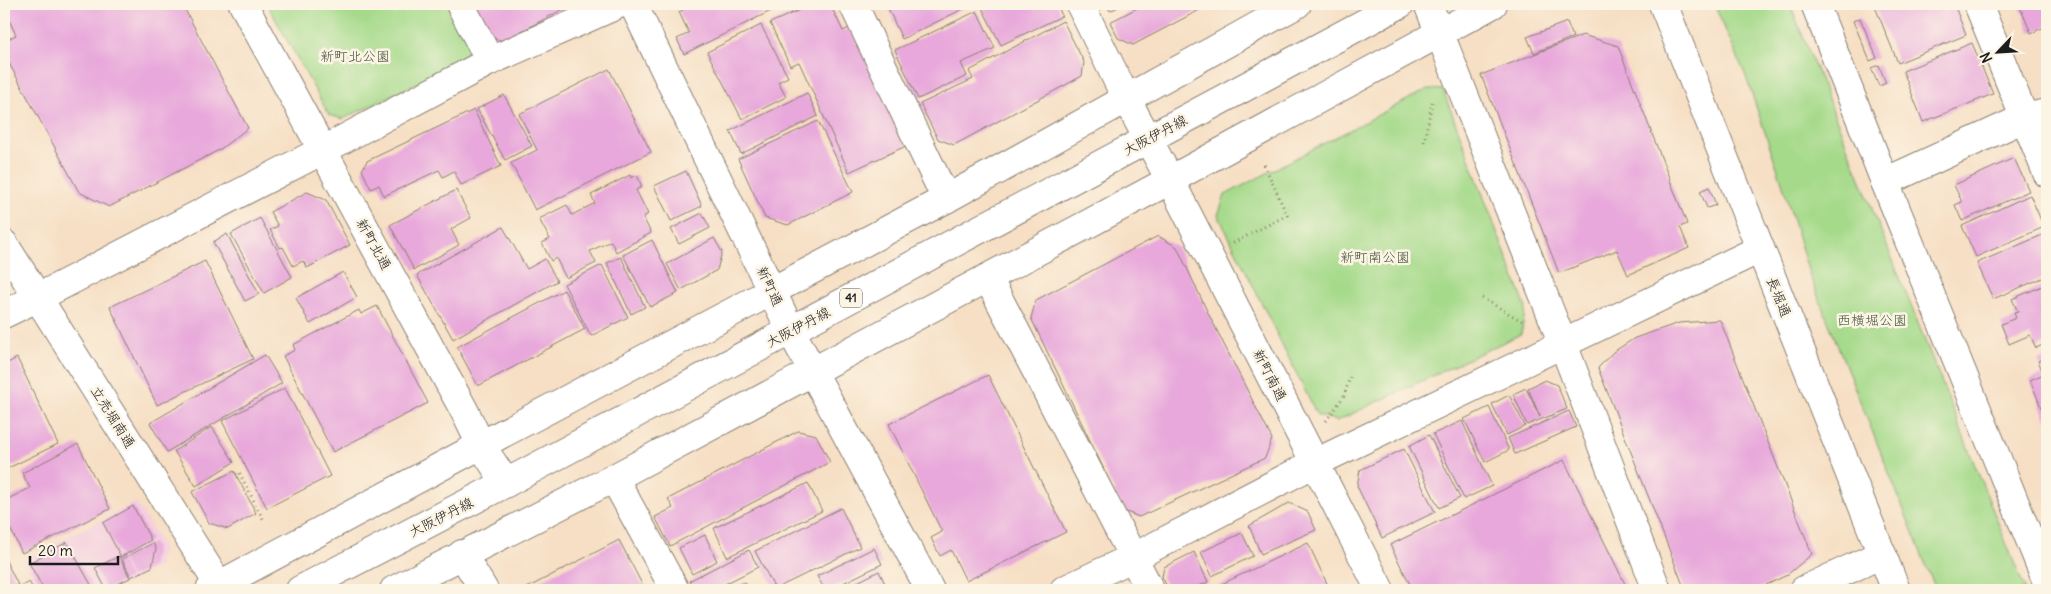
<svg xmlns="http://www.w3.org/2000/svg" width="2051" height="594" viewBox="0 0 2051 594" font-family="Delius,'Klee One',sans-serif">
<style>
.built{fill:#f4cfde}
.green{fill:#a6da8b;stroke:#617b54}
.building{fill:#e8a8db}
.lines{fill:none;stroke-linecap:round;stroke-linejoin:round}
.minor-casing{stroke:#897e70;stroke-width:30}
.major-casing{stroke:#897e70;stroke-width:30}
.path{stroke:#897e70;stroke-width:3;stroke-dasharray:1 4;stroke-linecap:butt}
.minor{stroke:#fff;stroke-width:28}
.major{stroke:#fff;stroke-width:28}
.labels{text-anchor:middle;stroke-width:5;stroke-linejoin:round;paint-order:stroke}
.shield{fill:#fcf5e5;stroke:#5f5d58;stroke-width:1}
.shield-label{font-size:12px;font-weight:bold;fill:#1c1c1c}
.park-label{font-size:14px;fill:#45553d;stroke:#fcf5e5}
.street-label{font-size:14px;fill:#1c1c1c;stroke:#fcf5e5}
</style>
<rect width="100%" height="100%" fill="#fcf5e5"/>
<filter id="ink" filterUnits="userSpaceOnUse"><feTurbulence type="fractalNoise" baseFrequency=".02" numOctaves="2"/><feDisplacementMap in="SourceGraphic" scale="10" xChannelSelector="R" yChannelSelector="G"/><feConvolveMatrix kernelMatrix="1 2 1 2 8 2 1 2 1" color-interpolation-filters="sRGB"/></filter>
<filter id="wash" filterUnits="userSpaceOnUse"><feTurbulence type="fractalNoise" baseFrequency=".0096" numOctaves="4" result="noise"/><feDisplacementMap in="SourceGraphic" scale="20" xChannelSelector="R" yChannelSelector="G"/><feGaussianBlur stdDeviation="1.12" result="paint"/><feColorMatrix in="noise" values="0 0 0 0 0 0 0 0 0 0 0 0 0 0 0 0 0 1.4 0 .05"/><feComposite in="paint" operator="in"/></filter>
<g filter="url(#wash)">
<rect width="100%" height="100%" fill="#f6dfc4"/>
<polygon class="built" points="136,502 163,547 159,566 113,590 40,590 23,560"/>
<g class="green">
<polygon points="267,4 450,4 469,41 465,60 343,119 329,115"/>
<polygon points="1714,4 1790,4 2025,590 1936,590 1809,274 1781,179 1745,74"/>
<polygon points="1428,89 1443,90 1526,308 1521,334 1337,421 1317,415 1218,215 1225,195"/>
</g>
<g id="blocks">
<g class="building">
<polygon points="4,4 182,4 248,128 219,150 109,207 79,192 4,54 4,41 16,35 4,9"/>
<polygon points="470,4 573,4 503,41 488,36"/>
<polygon points="695,4 785,4 684,54 677,39 689,33 679,12"/>
<polygon points="813,4 830,4 843,31 851,27 906,146 849,172 799,62 790,66 770,23"/>
<polygon points="897,4 973,4 902,39 888,8"/>
<polygon points="986,4 1057,4 1062,16 1001,45 981,6"/>
<polygon points="1106,4 1124,4 1110,11"/>
<polygon points="1145,4 1211,4 1133,45 1118,38 1110,22"/>
<polygon points="1874,4 1954,4 1966,35 1898,63"/>
<polygon points="2028,4 2047,4 2047,26 2031,33 2020,7"/>
<polygon points="977,11 995,48 961,63 967,76 918,99 895,50"/>
<polygon points="1860,18 1877,58 1870,61 1853,21"/>
<polygon points="1063,21 1084,62 1082,76 954,145 938,139 920,104 973,79 969,71"/>
<polygon points="1567,22 1573,37 1534,53 1527,37"/>
<polygon points="761,25 788,77 778,82 786,97 742,119 707,52"/>
<polygon points="1583,35 1618,46 1687,224 1680,227 1689,248 1628,275 1617,250 1559,273 1481,75"/>
<polygon points="1972,43 1993,94 1923,122 1903,71"/>
<polygon points="1879,65 1886,83 1879,86 1871,68"/>
<polygon points="609,69 651,152 535,210 511,163 537,150 519,114"/>
<polygon points="807,93 818,116 741,154 730,131"/>
<polygon points="504,95 532,146 505,160 477,109"/>
<polygon points="474,110 501,166 461,185 454,171 443,177 439,170 384,196 379,185 371,189 362,170 367,161"/>
<polygon points="818,121 853,192 788,225 765,218 738,159"/>
<polygon points="2014,158 2029,191 1962,221 1955,205 1962,202 1954,185"/>
<polygon points="686,171 702,206 671,221 654,186"/>
<polygon points="630,175 631,178 637,175 642,187 636,190 648,214 643,217 651,233 616,252 611,241 590,251 596,263 566,278 556,258 551,261 542,243 550,239 539,219 567,205 572,215 595,203 591,195"/>
<polygon points="1709,187 1716,205 1707,208 1700,191"/>
<polygon points="456,190 471,218 451,229 459,245 414,270 390,225"/>
<polygon points="307,192 326,200 350,245 307,268 303,261 293,266 283,247 280,248 270,230 278,226 270,212"/>
<polygon points="2030,195 2044,227 1976,257 1962,226"/>
<polygon points="702,213 710,228 679,244 671,229"/>
<polygon points="260,218 292,277 264,293 231,234"/>
<polygon points="503,227 527,269 545,259 557,281 453,339 417,275"/>
<polygon points="2047,233 2047,276 1993,299 1977,263"/>
<polygon points="227,234 259,294 245,301 213,242"/>
<polygon points="1158,236 1177,247 1208,313 1272,439 1265,458 1139,517 1124,511 1031,318 1036,300"/>
<polygon points="714,238 722,252 717,270 681,290 667,264"/>
<polygon points="652,240 678,293 650,307 623,255"/>
<polygon points="621,257 645,307 631,314 607,263"/>
<polygon points="205,261 253,359 157,405 110,307"/>
<polygon points="602,265 628,317 591,336 564,284"/>
<polygon points="343,272 357,297 310,324 296,298"/>
<polygon points="2047,284 2047,343 2036,348 2030,335 2009,344 2001,324 2016,318 2014,313 2018,312 2012,299"/>
<polygon points="564,290 585,329 478,386 457,347"/>
<polygon points="377,306 428,403 333,452 283,356 295,350 293,345 359,310 361,314"/>
<polygon points="1720,320 1812,554 1787,575 1756,590 1685,590 1598,368 1613,352 1635,338 1679,323"/>
<polygon points="265,355 282,383 167,452 150,423"/>
<polygon points="2047,357 2047,422 2030,380 2044,374 2038,361"/>
<polygon points="17,358 58,444 4,470 4,365"/>
<polygon points="988,375 1066,532 966,581 951,550 940,556 931,538 942,532 889,424"/>
<polygon points="1545,380 1557,385 1567,409 1527,425 1513,394 1526,388 1540,417 1528,388"/>
<polygon points="285,388 330,476 267,508 222,421"/>
<polygon points="1509,395 1525,426 1507,435 1492,404"/>
<polygon points="1489,407 1509,450 1485,462 1464,419"/>
<polygon points="1569,411 1576,427 1515,454 1508,438"/>
<polygon points="1462,421 1492,486 1464,499 1433,434"/>
<polygon points="212,427 234,462 196,486 174,451"/>
<polygon points="798,431 816,435 830,462 670,546 655,517 673,508 668,499"/>
<polygon points="1429,435 1460,498 1439,508 1409,446"/>
<polygon points="78,444 110,509 22,553 4,516 4,501 30,488 22,473"/>
<polygon points="1404,449 1435,512 1382,538 1357,486 1360,470"/>
<polygon points="1564,460 1628,590 1413,590 1390,545"/>
<polygon points="234,471 256,513 228,529 209,523 192,492"/>
<polygon points="808,483 822,511 727,557 714,528"/>
<polygon points="1289,503 1308,512 1316,530 1261,554 1249,526"/>
<polygon points="133,506 151,540 121,557 103,523"/>
<polygon points="841,508 860,547 775,589 755,551"/>
<polygon points="1242,533 1253,556 1212,576 1201,552"/>
<polygon points="705,535 717,561 692,574 679,548"/>
<polygon points="619,540 645,590 523,590"/>
<polygon points="67,542 94,590 44,590 29,563"/>
<polygon points="153,543 156,549 152,567 131,577 122,559"/>
<polygon points="1308,543 1330,590 1209,590"/>
<polygon points="874,548 882,564 829,590 825,590 817,576"/>
<polygon points="749,550 758,567 713,590 694,590 689,581"/>
<polygon points="1194,552 1208,582 1190,590 1169,590 1162,577 1164,567"/>
<polygon points="119,556 130,578 106,589 95,568"/>
<polygon points="4,557 18,585 8,590 4,590"/>
<polygon points="879,571 888,590 842,590"/>
<polygon points="29,582 34,590 14,590"/>
<polygon points="745,582 749,590 728,590"/>
</g>
</g>
</g>
<g filter="url(#ink)">
<use href="#blocks" fill-opacity="0" stroke="#897e70" stroke-width="1"/>
<g class="lines">
<defs>
<g id="minor">
<polyline points="243,4 465,412 481,445 506,483"/>
<polyline points="460,4 490,61"/>
<polyline points="633,4 791,331 930,590"/>
<polyline points="853,4 946,199"/>
<polyline points="1080,4 1126,98 1170,180 1380,590"/>
<polyline points="1428,4 1563,344 1657,590"/>
<polyline points="1978,4 2047,173"/>
<polyline points="1885,182 2024,118 2047,113"/>
<polyline points="4,244 222,590"/>
<polyline points="988,278 1150,590"/>
<polyline points="4,314 37,298 323,150 490,61 619,4"/>
<polyline points="614,478 675,590"/>
<polyline points="462,554 484,590"/>
<polyline points="210,590 481,445 946,199 1297,4"/>
<polyline points="394,590 614,478 1170,180 1493,4"/>
<polyline points="1064,590 1134,557 1315,463 1760,249"/>
<polyline points="1804,590 1882,554"/>
</g>
<g id="major">
<polyline points="1663,4 1896,590"/>
<polyline points="1815,4 1885,182 2047,582"/>
<polyline points="300,590 506,483 1400,4"/>
</g>
</defs>
<use href="#minor" class="minor-casing"/>
<use href="#major" class="major-casing"/>
<g class="path">
<polyline points="1424,142 1433,98"/>
<polyline points="1233,243 1287,215 1263,162"/>
<polyline points="1482,298 1522,321"/>
<polyline points="1326,421 1344,396 1350,377"/>
<polyline points="236,474 239,472 264,521"/>
</g>
<use href="#minor" class="minor"/>
<use href="#major" class="major"/>
</g>
</g>
<g class="labels">
<rect class="shield" x="840" y="288.5" width="22" height="19" rx="4"/>
<g class="shield-label">
<text x="851" y="302">41</text>
</g>
<g class="park-label">
<text x="355" y="61">新町北公園</text>
<text x="1375" y="262">新町南公園</text>
<text x="1872" y="325">西横堀公園</text>
</g>
<g class="street-label">
<text transform="translate(1155 135) rotate(-28)" y="5">大阪伊丹線</text>
<text transform="translate(374 244) rotate(61)" y="5">新町北通</text>
<text transform="translate(770 286) rotate(65)" y="5">新町通</text>
<text transform="translate(1779 297) rotate(68)" y="5">長堀通</text>
<text transform="translate(798 327) rotate(-28)" y="5">大阪伊丹線</text>
<text transform="translate(1270 375) rotate(63)" y="5">新町南通</text>
<text transform="translate(113 417) rotate(58)" y="5">立売堀南通</text>
<text transform="translate(441 517) rotate(-27)" y="5">大阪伊丹線</text>
</g>
</g>
<rect width="2051" height="594" fill="none" stroke="#fcf5e5" stroke-width="20"/>
<g transform="translate(1998 52) rotate(245)" stroke="#fcf5e5" stroke-width="4" paint-order="stroke">
<path d="M0-4L9 19L0 12L-9 19Z" fill="#1c1c1c"/>
<text y="-8" font-size="14" font-weight="bold" text-anchor="middle" fill="#1c1c1c">N</text>
</g>
<path d="M30 556v8h88v-8" fill="none" stroke="#1c1c1c" stroke-width="2.5"/>
<text x="38" y="556" font-size="15" fill="#1c1c1c" stroke="#fcf5e5" stroke-width="4" paint-order="stroke">20 m</text>
</svg>
